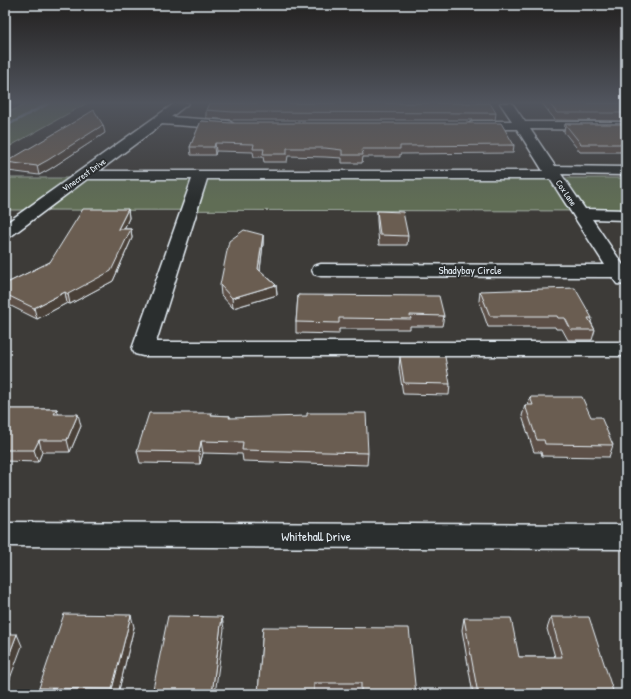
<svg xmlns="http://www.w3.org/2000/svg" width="631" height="699" viewBox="0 0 631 699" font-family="'Patrick Hand',sans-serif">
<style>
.green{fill:#616d55;stroke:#a4afa6}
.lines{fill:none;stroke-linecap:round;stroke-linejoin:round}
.stream{fill:#8a9ba6;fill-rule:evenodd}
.minor-casing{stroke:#e8f1f8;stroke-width:3}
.minor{fill:#2a2d2e;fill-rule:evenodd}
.wall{fill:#5b5046;stroke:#e8f1f8}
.shaded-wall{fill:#4a4139;stroke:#e8f1f8}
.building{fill:#6a5d51;stroke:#e8f1f8}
.labels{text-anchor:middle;stroke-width:3.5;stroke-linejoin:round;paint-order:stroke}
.far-street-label{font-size:9px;fill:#e8f1f8;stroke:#2a2d2e}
.street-label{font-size:11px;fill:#e8f1f8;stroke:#2a2d2e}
.near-street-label{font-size:13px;fill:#e8f1f8;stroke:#2a2d2e}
</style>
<rect width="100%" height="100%" fill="#3d3b38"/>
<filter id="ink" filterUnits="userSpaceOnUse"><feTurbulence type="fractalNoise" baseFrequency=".025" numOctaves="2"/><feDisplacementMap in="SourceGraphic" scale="8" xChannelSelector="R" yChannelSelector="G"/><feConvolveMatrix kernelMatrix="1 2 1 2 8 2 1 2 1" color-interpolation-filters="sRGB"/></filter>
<g filter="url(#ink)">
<g class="green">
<polygon points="28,103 87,103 5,149 5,114"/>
<polygon points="5,178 626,178 626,211 5,210"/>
</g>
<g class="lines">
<polygon class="stream" points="46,103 52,103 5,128 5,125"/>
<defs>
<g id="minor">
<polygon points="175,103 189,103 171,117 229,121 235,125 229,129 162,124 99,171 543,171 517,129 473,129 467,125 473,121 512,121 500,103 512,103 525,122 626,122 626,130 530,129 555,166 626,167 626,175 561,174 585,209 626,210 626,220 592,219 623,265 626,265 626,285 617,284 612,277 321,276 314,274 312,270 314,266 321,264 605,265 550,179 207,179 156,342 626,342 626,356 143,356 135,354 132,349 192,179 87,179 11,236 5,237 5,224"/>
<polygon points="5,522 626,525 626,549 5,546"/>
</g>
</defs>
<use href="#minor" class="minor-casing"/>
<use href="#minor" class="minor"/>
</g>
<g class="wall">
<polygon points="542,103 626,103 626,121 555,120"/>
<polygon points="206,110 496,113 495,120 233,120 206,118"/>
<polygon points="201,121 514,145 513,153 400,154 400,157 363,157 362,163 342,163 342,158 325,157 288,156 287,162 264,162 263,157 254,157 253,152 216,151 215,155 191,155 190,147"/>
<polygon points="565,124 626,124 626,152 580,152 564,132"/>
<polygon points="105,133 50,169 39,175 8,171 6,162"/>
<polygon points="128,209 129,218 124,229 131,229 132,238 113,281 70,304 67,303 37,319 5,303 5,284 50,262"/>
<polygon points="377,211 408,236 407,245 379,245 377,221"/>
<polygon points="263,235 263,244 260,270 276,285 277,295 233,308 221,295 220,285"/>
<polygon points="480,291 592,318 591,322 595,330 592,340 568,340 562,329 556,329 555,327 488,327 479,301"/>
<polygon points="298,295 444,316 442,326 410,326 410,329 339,329 339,334 296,333 296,322"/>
<polygon points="400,357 450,384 449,395 403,394 399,368"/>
<polygon points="5,393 10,404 7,409 57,409 58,414 81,426 70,452 42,452 38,462 5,461"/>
<polygon points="530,397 591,417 613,445 609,457 542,456 541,452 534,452 522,416 525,405 528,405"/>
<polygon points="212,415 230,416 230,418 368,453 367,465 243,461 242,454 203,453 200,464 140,463 137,451"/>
<polygon points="551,617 614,694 473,694 462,630 464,618 519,657 555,657 547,629"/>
<polygon points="134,627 118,694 41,694 39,688"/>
<polygon points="263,627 416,694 258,694"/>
</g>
<g class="shaded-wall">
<polygon points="103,125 105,133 50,169 39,175 37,166"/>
<polygon points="215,143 216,151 215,155 214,147"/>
<polygon points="128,209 129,218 120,238 118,229"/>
<polygon points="131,229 132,238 113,281 70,304 68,294"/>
<polygon points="263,235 263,244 259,279 258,269"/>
<polygon points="276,285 277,295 233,308 232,298"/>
<polygon points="65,292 67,303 37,319 34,308"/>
<polygon points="6,393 10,404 5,413 5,395"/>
<polygon points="57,409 60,420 54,414"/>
<polygon points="78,414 81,426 70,452 67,440"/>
<polygon points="39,440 42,452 38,462 34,450"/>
<polygon points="201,441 203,453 200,464 199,452"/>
<polygon points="131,615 134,627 118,694 114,694 112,689"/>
<polygon points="222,617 224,629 215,694 212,694"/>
<polygon points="17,634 22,646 5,692 5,666"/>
</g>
<g class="building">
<polygon points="209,103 490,103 496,113 233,112 206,110"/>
<polygon points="549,103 626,103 626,113 557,113"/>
<polygon points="94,110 103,125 48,160 37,166 6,162 74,122"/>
<polygon points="201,121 232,123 501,123 514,145 400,146 400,149 362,149 363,155 342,155 342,150 325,148 287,148 287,154 263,154 264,149 253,149 254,144 215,143 214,147 190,147"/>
<polygon points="565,124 626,124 626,144 581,144"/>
<polygon points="83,209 128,209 118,229 131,229 111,271 68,294 65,292 34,308 5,294 5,284 50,262"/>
<polygon points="377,211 403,212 408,236 380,235"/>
<polygon points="244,230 263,235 258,269 276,285 232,298 220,285 229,241"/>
<polygon points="575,288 592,318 588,318 595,330 571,330 565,318 558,318 557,316 490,316 480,291"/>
<polygon points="298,295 439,296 444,316 410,315 411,319 339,318 339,323 296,322"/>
<polygon points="400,357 445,357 450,384 404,383"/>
<polygon points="530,397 582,397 591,417 601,417 613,445 545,444 544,440 537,440 525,405 533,405"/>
<polygon points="5,409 57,409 54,414 78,414 67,440 39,440 34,450 5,450"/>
<polygon points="149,413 212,413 211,415 230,416 229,418 307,416 307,413 366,413 368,453 242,450 243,442 201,441 199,452 137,451"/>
<polygon points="64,614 131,615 112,689 39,688"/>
<polygon points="168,616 222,617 212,694 152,694"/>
<polygon points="551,617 589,617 614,694 478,694 464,618 511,618 519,657 562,657"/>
<polygon points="263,627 409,628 416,694 361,694 361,683 314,683 314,694 258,694"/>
<polygon points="5,634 17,634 5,666"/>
</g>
</g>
<linearGradient id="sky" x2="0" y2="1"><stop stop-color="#22201f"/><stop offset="0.51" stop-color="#51555e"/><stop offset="1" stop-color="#51555e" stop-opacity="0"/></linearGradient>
<rect width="631" height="201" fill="url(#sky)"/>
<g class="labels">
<g class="far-street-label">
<text transform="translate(84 175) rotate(-35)" y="3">Vinecrest Drive</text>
<text transform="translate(566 193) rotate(56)" y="3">Cox Lane</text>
</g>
<g class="street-label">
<text x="470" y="274">Shadybay Circle</text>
</g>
<g class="near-street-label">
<text x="316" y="541">Whitehall Drive</text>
</g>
</g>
<rect width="631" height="699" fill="none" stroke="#2a2d2e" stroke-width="20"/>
<rect x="10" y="10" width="611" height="679" fill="none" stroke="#e8f1f8" stroke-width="1.5" filter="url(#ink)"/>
</svg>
